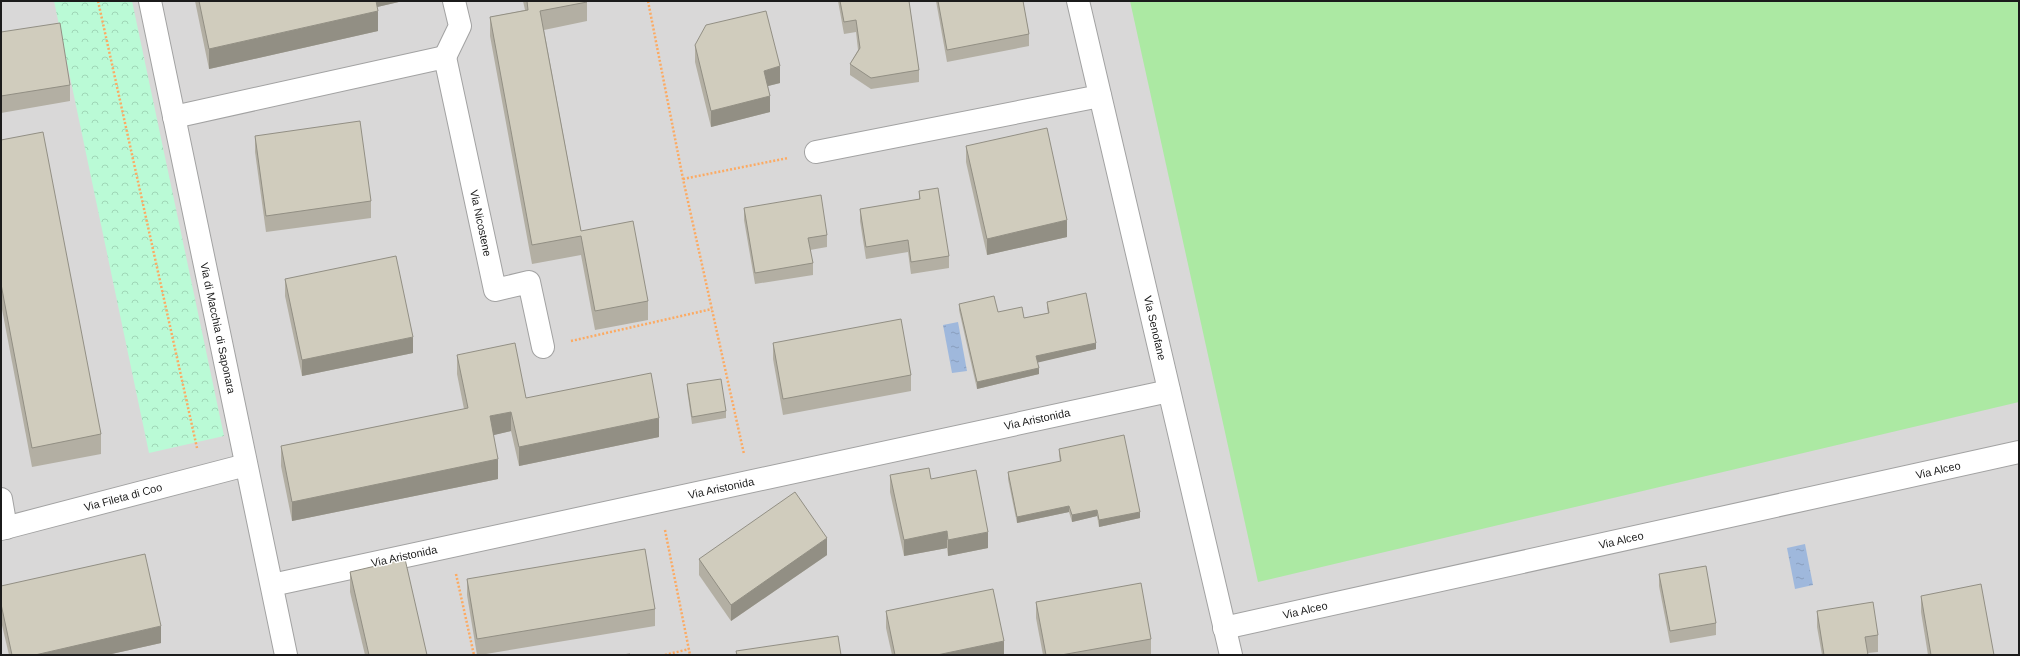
<svg xmlns="http://www.w3.org/2000/svg" width="2020" height="656" viewBox="0 0 2020 656" font-family="Arial,sans-serif">
<style>
.residential{fill:#d9d8d8}
.grass{fill:#ace9a3}
.park{fill:url(#park-crowns)}
.water{fill:url(#water-ripples)}
.lines{fill:none;stroke-linecap:round;stroke-linejoin:round}
.minor-casing{stroke:#a2a2a2;stroke-width:24}
.path{stroke:#fcaa62;stroke-width:2.5;stroke-dasharray:2 2;stroke-linecap:butt}
.minor{stroke:#fff;stroke-width:22}
.wall{fill:#b3afa3}
.shaded-wall{fill:#928f84}
.building{fill:#d0ccbd;stroke:#928f84}
.labels{text-anchor:middle;stroke-width:3;stroke-linejoin:round;paint-order:stroke}
.street-label{font-size:11px;fill:#1b1b1b;stroke:#fff}
</style>
<defs>
<pattern id="park-crowns" width="20" height="18" patternUnits="userSpaceOnUse"><rect width="20" height="18" fill="#bafad6"/><path d="M2 6a3 3 0 1 1 6 0M12 15a3 3 0 1 1 6 0" fill="none" stroke="#9fd6b7"/></pattern>
<pattern id="water-ripples" width="26" height="14" patternUnits="userSpaceOnUse"><rect width="26" height="14" fill="#9fb8dc"/><path d="M2 4q2-2 4 0t4 0M15 11q2-2 4 0t4 0" fill="none" stroke="#889ebc"/></pattern>
</defs>
<rect width="100%" height="100%" fill="#edede0"/>
<rect class="residential" x="1" y="1" width="2018" height="654"/>
<polygon class="grass" points="1130,1 2019,1 2019,402 1258,582"/>
<polygon class="park" points="54,1 132,1 224,436 149,453"/>
<g class="water">
<polygon points="958,322 967,371 952,373 943,325"/>
<polygon points="1805,544 1813,585 1795,589 1787,548"/>
</g>
<g class="lines">
<defs>
<g id="minor">
<polyline points="150,1 286,655"/>
<polyline points="1078,1 1231,655"/>
<polyline points="445,57 460,26 454,1"/>
<polyline points="174,117 445,57 495,290 529,282 543,347"/>
<polyline points="816,152 1100,96"/>
<polyline points="1,499 6,528"/>
<polyline points="1,529 246,465"/>
<polyline points="272,585 1169,391"/>
<polyline points="1224,628 2019,452"/>
</g>
</defs>
<use href="#minor" class="minor-casing"/>
<g class="path">
<polyline points="98,1 197,448"/>
<polyline points="648,1 683,179 744,454"/>
<polyline points="683,179 788,158"/>
<polyline points="571,341 712,309"/>
<polyline points="665,530 690,655"/>
<polyline points="456,574 474,655"/>
<polyline points="665,655 689,649"/>
</g>
<use href="#minor" class="minor"/>
</g>
<g class="wall">
<polygon points="195,1 403,1 377,7 378,31 209,69"/>
<polygon points="523,1 587,1 587,21 544,30 581,231 648,301 648,320 595,330 581,255 532,264 490,36 490,17 525,10"/>
<polygon points="838,1 909,1 919,70 919,82 871,89 850,75 850,64 858,50 856,32 844,34"/>
<polygon points="936,1 1023,1 1029,34 1029,46 947,62"/>
<polygon points="1,32 70,85 70,101 1,113"/>
<polygon points="695,45 780,83 768,86 770,112 711,127 695,62"/>
<polygon points="255,136 371,201 371,218 266,232 255,152"/>
<polygon points="1,140 101,434 101,454 32,467 1,304"/>
<polygon points="966,146 1067,237 987,255 966,162"/>
<polygon points="919,191 949,256 949,268 911,274 908,252 866,259 860,221 860,209 919,200"/>
<polygon points="744,208 827,235 827,247 810,250 813,263 813,275 755,284 744,220"/>
<polygon points="285,279 413,353 302,376 285,296"/>
<polygon points="1047,302 1096,349 1037,362 1039,374 977,389 959,310 959,304 1024,318 1048,313 1047,308"/>
<polygon points="773,343 911,375 911,391 783,415 773,359"/>
<polygon points="457,355 526,398 659,437 519,466 511,431 493,435 498,479 292,521 281,466 281,446 464,409 457,374"/>
<polygon points="687,384 726,411 726,418 692,424 687,390"/>
<polygon points="1059,449 1140,518 1099,527 1097,516 1072,522 1069,512 1017,523 1008,479 1008,472 1060,462 1059,455"/>
<polygon points="890,475 931,479 988,548 948,556 947,548 904,556 890,492"/>
<polygon points="827,555 731,621 699,575 699,559"/>
<polygon points="350,572 427,655 365,655 350,592"/>
<polygon points="1659,574 1716,623 1716,635 1670,643 1659,586"/>
<polygon points="467,579 655,609 655,626 480,655 477,655 467,595"/>
<polygon points="1,586 161,643 107,655 9,655 1,621"/>
<polygon points="1921,596 1994,655 1928,655 1921,612"/>
<polygon points="1036,602 1151,639 1151,655 1043,655 1036,618"/>
<polygon points="886,611 1004,655 892,655 886,628"/>
<polygon points="1817,611 1878,635 1878,652 1868,653 1868,655 1822,655 1817,627"/>
</g>
<g class="shaded-wall">
<polygon points="373,1 403,1 373,8"/>
<polygon points="378,11 378,31 209,69 209,49"/>
<polygon points="780,66 780,83 764,87 764,71"/>
<polygon points="770,96 770,112 711,127 711,111"/>
<polygon points="1067,220 1067,237 987,255 987,239"/>
<polygon points="413,337 413,353 302,376 302,360"/>
<polygon points="1096,343 1096,349 1036,363 1036,356"/>
<polygon points="1039,368 1039,374 977,389 977,382"/>
<polygon points="511,412 511,431 490,436 490,416"/>
<polygon points="659,418 659,437 519,466 519,447"/>
<polygon points="498,459 498,479 292,521 292,502"/>
<polygon points="1069,506 1069,512 1017,523 1017,517"/>
<polygon points="1097,510 1097,516 1072,522 1072,515"/>
<polygon points="1140,512 1140,518 1099,527 1099,520"/>
<polygon points="947,531 947,548 904,556 904,540"/>
<polygon points="988,532 988,548 948,556 948,540"/>
<polygon points="827,538 827,555 731,621 731,605"/>
<polygon points="161,626 161,643 107,655 35,655"/>
<polygon points="1004,641 1004,655 937,655"/>
</g>
<g class="building">
<polygon points="199,1 376,1 378,11 209,49"/>
<polygon points="527,1 587,1 587,2 540,11 581,231 633,221 648,301 595,311 581,236 532,245 490,17 528,10"/>
<polygon points="840,1 909,1 919,70 871,78 850,64 860,48 856,20 844,22"/>
<polygon points="938,1 1023,1 1029,34 947,50"/>
<polygon points="766,11 780,66 764,71 770,96 711,111 695,45 706,25"/>
<polygon points="60,23 70,85 1,96 1,32"/>
<polygon points="360,121 371,201 266,216 255,136"/>
<polygon points="1047,128 1067,220 987,239 966,146"/>
<polygon points="43,132 101,434 32,448 1,284 1,140"/>
<polygon points="938,188 949,256 911,262 908,240 866,247 860,209 920,199 919,191"/>
<polygon points="821,195 827,235 808,238 813,263 755,273 744,208"/>
<polygon points="396,256 413,337 302,360 285,279"/>
<polygon points="1086,293 1096,343 1036,356 1039,368 977,382 959,304 994,296 998,312 1022,307 1024,318 1049,313 1047,302"/>
<polygon points="901,319 911,375 783,399 773,343"/>
<polygon points="515,343 526,398 651,373 659,418 519,447 511,412 490,416 498,459 292,502 281,446 468,408 457,355"/>
<polygon points="721,379 726,411 692,417 687,384"/>
<polygon points="1124,435 1140,512 1099,520 1097,510 1072,515 1069,506 1017,517 1008,472 1061,461 1059,449"/>
<polygon points="929,468 931,479 976,470 988,532 948,540 947,531 904,540 890,475"/>
<polygon points="795,492 827,538 731,605 699,559"/>
<polygon points="645,549 655,609 477,639 467,579"/>
<polygon points="145,554 161,626 35,655 12,655 1,604 1,586"/>
<polygon points="405,559 427,655 369,655 350,572"/>
<polygon points="1706,566 1716,623 1670,631 1659,574"/>
<polygon points="1141,583 1151,639 1061,655 1046,655 1036,602"/>
<polygon points="1981,584 1994,655 1931,655 1921,596"/>
<polygon points="993,589 1004,641 937,655 895,655 886,611"/>
<polygon points="1873,602 1878,635 1865,637 1868,655 1824,655 1817,611"/>
<polygon points="838,636 841,655 737,655 736,651"/>
<polygon points="630,654 630,655 622,655"/>
</g>
<g class="labels">
<g class="street-label">
<text transform="translate(481 223) rotate(78)" y="4">Via Nicostene</text>
<text transform="translate(218 328) rotate(78)" y="4">Via di Macchia di Saponara</text>
<text transform="translate(1155 328) rotate(77)" y="4">Via Senofane</text>
<text transform="translate(1037 419) rotate(-12)" y="4">Via Aristonida</text>
<text transform="translate(1938 470) rotate(-13)" y="4">Via Alceo</text>
<text transform="translate(721 488) rotate(-12)" y="4">Via Aristonida</text>
<text transform="translate(123 497) rotate(-15)" y="4">Via Fileta di Coo</text>
<text transform="translate(1621 540) rotate(-13)" y="4">Via Alceo</text>
<text transform="translate(404 556) rotate(-12)" y="4">Via Aristonida</text>
<text transform="translate(1305 610) rotate(-13)" y="4">Via Alceo</text>
</g>
</g>
<rect width="2020" height="656" fill="none" stroke="#1b1b1b" stroke-width="4"/>
</svg>
